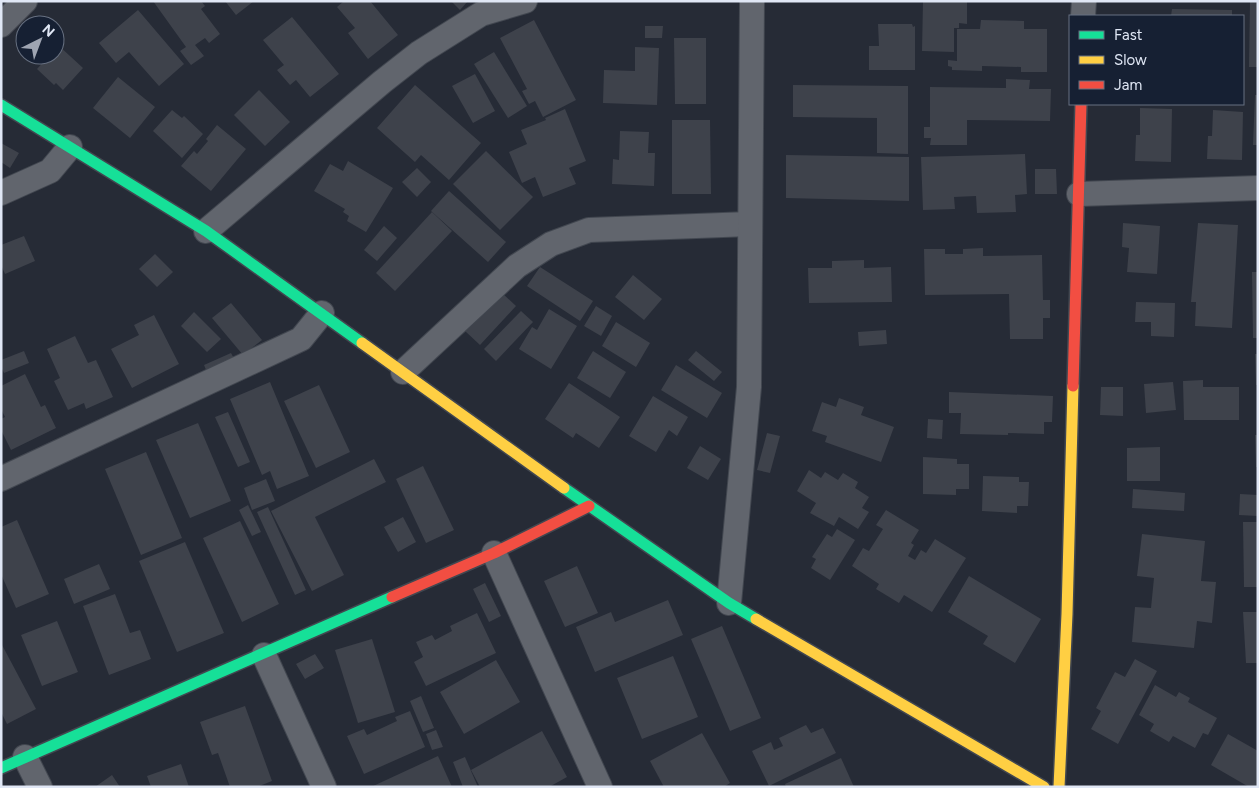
<svg xmlns="http://www.w3.org/2000/svg" width="1259" height="788" viewBox="0 0 1259 788" font-family="Figtree,sans-serif">
<style>
.building{fill:#3e424b}
.lines{fill:none;stroke-linecap:round;stroke-linejoin:round}
.street-casing{stroke:#424750;stroke-width:26}
.fast-casing{stroke:#424750;stroke-width:14}
.slow-casing{stroke:#424750;stroke-width:14}
.jam-casing{stroke:#424750;stroke-width:14}
.street{stroke:#61656d;stroke-width:24}
.fast{stroke:#16e098;stroke-width:11}
.slow{stroke:#ffcf43;stroke-width:11}
.jam{stroke:#f24e42;stroke-width:11}
</style>
<rect width="100%" height="100%" fill="#262b36"/>
<g class="building">
<polygon points="153,1 201,1 205,6 201,9 220,34 209,43 205,38 195,45 204,56 191,65 180,51 186,47"/>
<polygon points="225,1 254,1 236,15"/>
<polygon points="344,1 370,1 398,35 368,59 348,33 355,28 337,7"/>
<polygon points="451,1 468,1 460,10"/>
<polygon points="923,1 967,1 967,24 959,23 959,28 954,28 954,52 922,51"/>
<polygon points="1250,1 1258,1 1258,67 1249,67"/>
<polygon points="1172,9 1232,10 1232,16 1171,16"/>
<polygon points="138,10 184,64 159,86 129,52 116,63 99,43"/>
<polygon points="292,17 339,74 310,97 296,80 290,85 277,70 284,65 263,40"/>
<polygon points="534,20 576,100 543,117 535,101 529,104 522,91 527,89 500,38"/>
<polygon points="981,20 1024,21 1024,29 1047,29 1047,72 1021,72 1021,67 982,66 982,71 952,70 952,67 948,66 948,60 957,61 957,29 980,29"/>
<polygon points="878,24 912,24 913,27 915,26 915,70 869,70 869,46 879,46"/>
<polygon points="645,26 663,26 662,38 645,38"/>
<polygon points="674,38 706,38 706,104 675,104"/>
<polygon points="58,45 83,68 63,90 56,83 54,85 37,69 50,55 55,55 55,49"/>
<polygon points="635,47 659,48 657,105 603,103 604,70 635,71"/>
<polygon points="494,52 527,106 508,118 474,64"/>
<polygon points="475,74 495,111 473,123 452,86"/>
<polygon points="118,77 155,107 130,138 93,108"/>
<polygon points="1006,79 1030,80 1029,89 1051,89 1050,121 967,120 967,145 930,145 931,138 924,138 924,127 930,127 930,87 1006,88"/>
<polygon points="415,85 481,143 449,180 421,155 415,162 377,128"/>
<polygon points="793,85 908,86 908,154 877,153 877,118 793,117"/>
<polygon points="259,90 290,122 265,146 234,115"/>
<polygon points="1255,95 1258,95 1258,145 1253,145"/>
<polygon points="1140,108 1172,109 1171,162 1135,161 1136,135 1140,135"/>
<polygon points="565,109 586,161 569,168 576,184 543,197 535,177 522,183 509,152 527,144 521,130 546,120 545,118"/>
<polygon points="172,110 182,118 184,116 203,134 182,158 153,131"/>
<polygon points="1213,110 1243,112 1242,160 1207,159 1208,136 1212,136"/>
<polygon points="672,120 710,120 711,194 672,194"/>
<polygon points="217,125 246,149 211,191 181,166 194,151 197,154 208,141 206,139"/>
<polygon points="620,131 649,132 648,153 655,153 654,186 612,184 613,159 619,160"/>
<polygon points="1,143 19,153 10,168 1,162"/>
<polygon points="486,151 533,197 500,230 453,184"/>
<polygon points="1025,154 1027,194 1015,195 1016,212 977,213 976,196 954,197 955,209 923,210 921,157"/>
<polygon points="786,155 909,157 909,201 786,198"/>
<polygon points="348,161 393,188 366,232 347,221 349,216 343,212 345,209 314,191 330,164 343,171"/>
<polygon points="417,168 431,182 417,197 402,182"/>
<polygon points="1035,169 1056,169 1057,194 1035,194"/>
<polygon points="449,191 506,242 488,262 431,211"/>
<polygon points="432,212 452,231 395,291 376,273"/>
<polygon points="1123,223 1160,226 1157,274 1127,272 1129,248 1122,247"/>
<polygon points="1198,223 1238,225 1232,328 1195,326 1196,302 1191,302"/>
<polygon points="384,226 397,238 377,261 364,250"/>
<polygon points="24,236 35,261 5,274 1,265 1,245"/>
<polygon points="983,248 983,256 1042,255 1043,300 1050,300 1050,318 1043,318 1043,339 1010,339 1009,294 925,295 924,249 945,249 945,254 963,254 963,249"/>
<polygon points="155,254 173,272 157,287 139,269"/>
<polygon points="864,260 864,268 891,267 892,302 809,303 808,268 832,268 832,261"/>
<polygon points="540,267 593,301 580,321 527,286"/>
<polygon points="1252,272 1258,272 1258,338 1253,338"/>
<polygon points="633,275 662,299 644,320 615,297"/>
<polygon points="501,292 516,306 480,345 465,331"/>
<polygon points="1136,302 1175,303 1174,337 1151,336 1151,322 1135,322"/>
<polygon points="231,303 262,340 243,355 212,318"/>
<polygon points="596,306 612,316 601,336 584,326"/>
<polygon points="549,309 577,326 551,369 519,349 532,327 537,330"/>
<polygon points="521,311 533,322 496,361 484,349"/>
<polygon points="194,312 221,339 207,352 181,326"/>
<polygon points="154,315 179,364 132,388 111,349 139,335 134,325"/>
<polygon points="616,322 650,343 636,367 602,346"/>
<polygon points="886,330 887,344 859,346 858,332"/>
<polygon points="75,336 88,363 96,360 113,397 86,409 84,403 68,410 54,381 60,378 47,349"/>
<polygon points="24,351 29,363 4,373 1,367 1,360"/>
<polygon points="593,351 626,372 610,398 577,378"/>
<polygon points="696,351 722,372 714,381 688,360"/>
<polygon points="231,353 237,364 209,377 204,365"/>
<polygon points="1255,354 1258,354 1258,385 1256,385"/>
<polygon points="676,365 722,393 707,418 661,390"/>
<polygon points="25,374 41,407 45,405 56,428 11,450 1,430 1,419 5,417 1,409 1,386"/>
<polygon points="1203,380 1203,387 1239,387 1239,420 1184,420 1183,381"/>
<polygon points="270,382 309,476 277,489 270,471 262,475 230,399"/>
<polygon points="1173,382 1176,410 1146,413 1144,384"/>
<polygon points="569,383 620,417 599,448 576,433 573,438 545,419"/>
<polygon points="319,385 350,452 316,468 284,401"/>
<polygon points="1101,387 1123,387 1123,416 1100,415"/>
<polygon points="949,392 1053,396 1052,422 1044,422 1044,434 1008,433 1008,435 960,434 961,413 949,413"/>
<polygon points="653,396 688,417 677,436 669,430 656,452 629,436"/>
<polygon points="839,398 864,407 861,415 894,427 881,462 825,442 827,436 812,431 822,402 836,407"/>
<polygon points="228,412 250,462 238,467 215,417"/>
<polygon points="928,419 943,420 942,439 927,438"/>
<polygon points="198,423 231,501 190,518 156,440"/>
<polygon points="767,433 780,436 770,473 757,470"/>
<polygon points="1255,435 1258,435 1258,467 1256,467"/>
<polygon points="700,446 721,459 708,480 687,468"/>
<polygon points="1160,447 1160,481 1127,481 1127,448"/>
<polygon points="146,452 182,538 141,555 105,469"/>
<polygon points="923,457 957,459 957,464 969,464 969,489 956,489 956,495 923,494"/>
<polygon points="374,459 386,482 315,517 344,575 312,591 271,511"/>
<polygon points="423,466 454,530 426,543 396,479"/>
<polygon points="809,470 821,478 825,472 838,480 843,473 858,482 855,488 869,497 862,508 869,512 858,529 839,517 834,526 810,513 816,503 797,491"/>
<polygon points="983,476 1019,477 1019,482 1029,482 1028,506 1017,506 1017,513 982,511"/>
<polygon points="266,479 275,501 252,510 244,488"/>
<polygon points="1133,489 1185,493 1184,511 1132,508"/>
<polygon points="1240,494 1258,495 1258,516 1239,515"/>
<polygon points="248,505 261,532 252,536 239,510"/>
<polygon points="268,507 306,590 295,595 257,512"/>
<polygon points="886,510 919,530 911,543 914,545 908,556 915,560 921,550 926,553 935,539 966,558 932,612 904,595 899,603 876,589 879,584 852,566 863,548 869,551 883,529 876,525"/>
<polygon points="403,517 416,542 398,552 384,527"/>
<polygon points="17,520 49,594 16,608 1,574 1,527"/>
<polygon points="240,521 279,604 242,622 203,538"/>
<polygon points="1243,522 1258,522 1258,587 1244,587"/>
<polygon points="837,529 855,540 830,580 811,568 816,559 812,557 827,534 832,537"/>
<polygon points="1142,534 1205,541 1201,581 1216,582 1212,623 1197,621 1194,648 1132,642 1135,607 1151,608 1154,578 1137,576"/>
<polygon points="185,542 224,633 177,652 139,561"/>
<polygon points="99,564 110,589 74,604 64,579"/>
<polygon points="577,566 598,613 565,627 544,581"/>
<polygon points="969,576 1041,619 1015,663 983,644 988,636 948,612"/>
<polygon points="485,583 501,616 489,622 473,589"/>
<polygon points="115,594 130,633 140,630 151,659 109,675 83,606"/>
<polygon points="668,600 683,635 595,672 576,627 611,612 615,622"/>
<polygon points="1243,612 1258,612 1258,663 1246,663"/>
<polygon points="477,613 496,653 426,686 414,662 423,657 416,642 432,635 435,640 452,631 450,626"/>
<polygon points="57,621 78,672 42,686 21,635"/>
<polygon points="722,626 761,718 730,731 691,639"/>
<polygon points="372,639 395,712 358,723 335,650"/>
<polygon points="1,643 36,709 7,724 1,712"/>
<polygon points="315,654 324,668 305,679 296,664"/>
<polygon points="673,656 698,717 642,739 617,678"/>
<polygon points="1135,659 1157,671 1118,744 1091,729 1101,711 1096,708 1115,672 1125,677"/>
<polygon points="496,660 520,702 464,734 440,692"/>
<polygon points="1155,685 1176,697 1179,692 1190,698 1188,702 1217,718 1208,735 1203,733 1195,748 1173,736 1169,742 1150,731 1154,724 1139,715"/>
<polygon points="421,696 434,728 423,732 410,701"/>
<polygon points="245,706 272,781 257,787 230,787 218,753 212,755 200,722"/>
<polygon points="410,711 425,747 364,774 347,736 364,729 367,735 397,721 395,717"/>
<polygon points="806,725 811,733 823,728 836,753 769,786 752,751 771,742 774,750 783,746 779,738"/>
<polygon points="436,730 443,747 432,750 426,734"/>
<polygon points="542,731 567,777 549,787 480,787 471,770"/>
<polygon points="702,733 730,783 724,787 664,787 650,761"/>
<polygon points="1228,734 1258,751 1258,787 1249,787 1211,765"/>
<polygon points="438,756 452,787 371,787"/>
<polygon points="465,757 471,771 478,787 463,787 453,762"/>
<polygon points="841,758 854,787 786,787 785,784"/>
<polygon points="181,764 189,787 151,787 147,776"/>
<polygon points="112,775 120,787 95,787"/>
</g>
<g class="lines">
<defs>
<g id="street">
<polyline points="1083,16 1084,1"/>
<polyline points="1,25 25,1"/>
<polyline points="1,193 50,171 70,147"/>
<polyline points="1079,194 1258,188"/>
<polyline points="206,231 382,82 419,53 481,14 525,1"/>
<polyline points="403,372 517,266 551,244 589,230 750,224"/>
<polyline points="1,479 301,339 322,313"/>
<polyline points="494,553 600,787"/>
<polyline points="729,603 749,387 752,1"/>
<polyline points="264,655 324,787"/>
<polyline points="25,757 40,787"/>
</g>
<g id="fast">
<polyline points="1,105 206,231 362,343"/>
<polyline points="564,488 729,603 756,619"/>
<polyline points="1,768 392,597"/>
</g>
<g id="slow">
<polyline points="362,343 564,488"/>
<polyline points="756,619 1044,787"/>
<polyline points="1059,787 1067,614 1073,386"/>
</g>
<g id="jam">
<polyline points="1073,386 1081,104"/>
<polyline points="392,597 494,553 589,506"/>
</g>
</defs>
<use href="#street" class="street-casing"/>
<use href="#fast" class="fast-casing"/>
<use href="#slow" class="slow-casing"/>
<use href="#jam" class="jam-casing"/>
<use href="#street" class="street"/>
<use href="#fast" class="fast"/>
<use href="#slow" class="slow"/>
<use href="#jam" class="jam"/>
</g>
<rect width="1259" height="788" fill="none" stroke="#e0e7f5" stroke-width="5"/>
<rect x="1069" y="15" width="175" height="90" fill="#162033" stroke="#677081"/>
<rect x="1079" y="31" width="25" height="8" fill="#16e098" stroke="#677081"/>
<text x="1114" y="40" font-size="15" fill="#e0e7f5">Fast</text>
<rect x="1079" y="56" width="25" height="8" fill="#ffcf43" stroke="#677081"/>
<text x="1114" y="65" font-size="15" fill="#e0e7f5">Slow</text>
<rect x="1079" y="81" width="25" height="8" fill="#f24e42" stroke="#677081"/>
<text x="1114" y="90" font-size="15" fill="#e0e7f5">Jam</text>
<g transform="translate(40 40) rotate(42)"><circle r="24" fill="#162033" stroke="#677081"/>
<path d="M0-4L9 19L0 12L-9 19Z" fill="#9fa5b2"/>
<text y="-8" font-size="14" font-weight="bold" text-anchor="middle" fill="#e0e7f5">N</text>
</g>
</svg>
